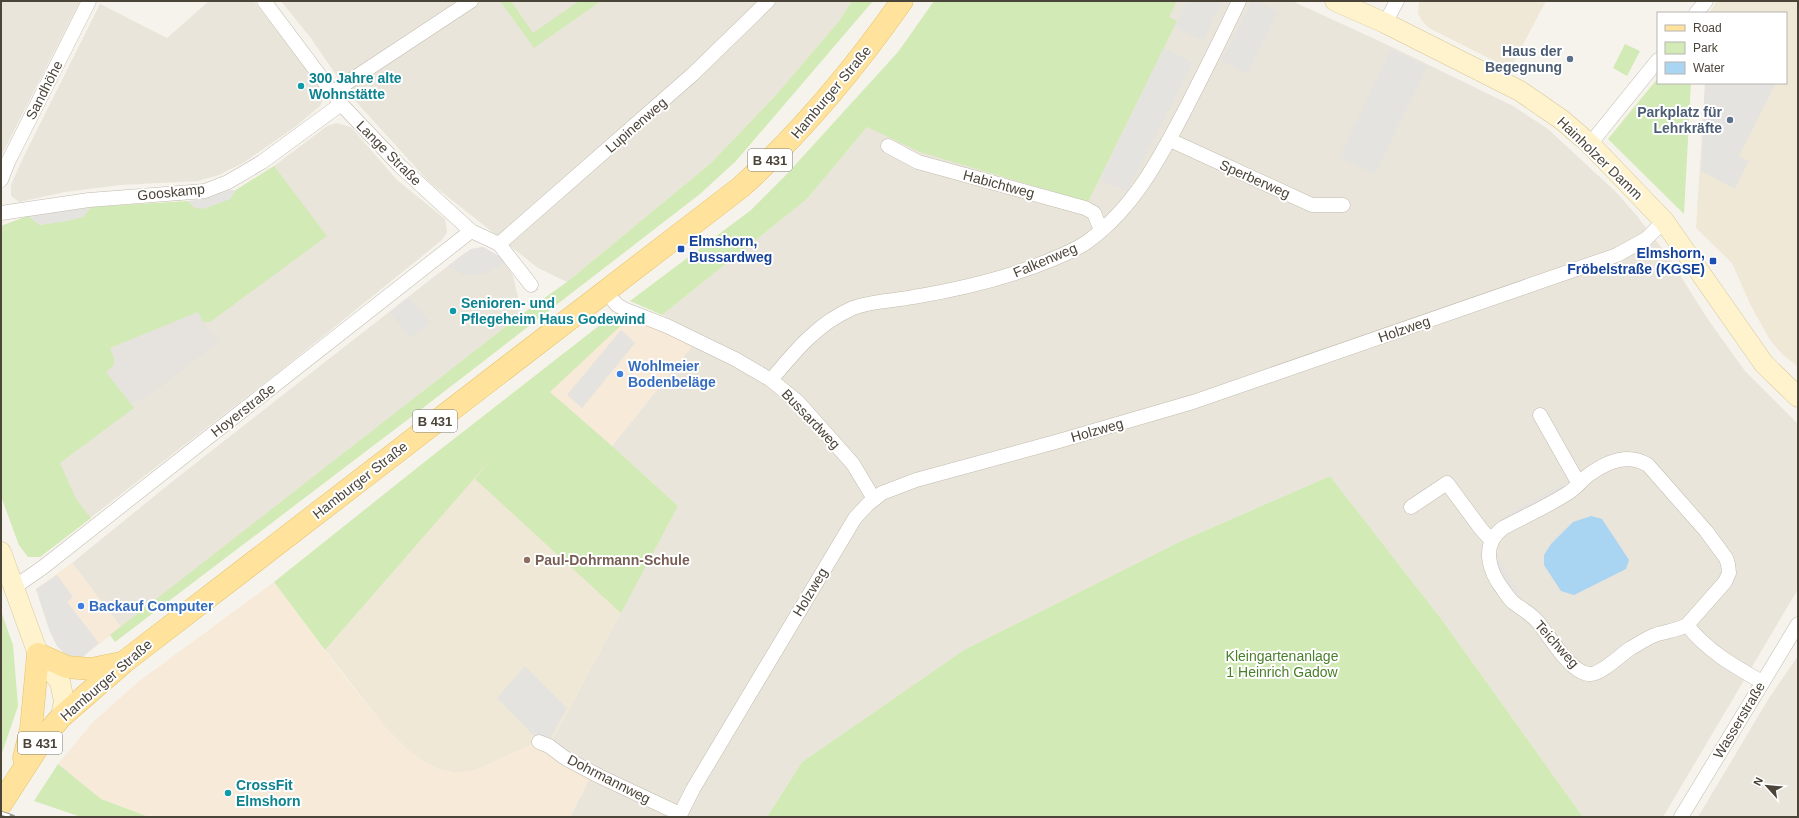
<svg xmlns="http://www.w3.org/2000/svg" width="1799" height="818" viewBox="0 0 1799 818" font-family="Arial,sans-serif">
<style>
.residential{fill:#eae5da}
.commercial{fill:#f7ead8}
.industrial{fill:#e6e2dd}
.education{fill:#efe8d6}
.green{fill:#d2eab5}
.parking{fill:#e5e3e0}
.water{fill:#a9d4f2}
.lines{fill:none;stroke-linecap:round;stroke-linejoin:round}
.street-casing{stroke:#c2bbae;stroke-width:15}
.secondary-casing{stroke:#d6c79b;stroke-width:21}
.primary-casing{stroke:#e6c16a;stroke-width:23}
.street{stroke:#fff;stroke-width:14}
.secondary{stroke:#fff3cd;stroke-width:20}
.primary{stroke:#ffe39c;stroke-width:22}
.rail-casing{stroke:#9a9a9a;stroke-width:4.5}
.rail{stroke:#fff;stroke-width:3;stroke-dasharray:9;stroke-linecap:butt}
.service-dot{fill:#5c6f8a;stroke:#fff;stroke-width:1.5}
.culture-dot{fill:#0f9aa8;stroke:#fff;stroke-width:1.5}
.transit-dot{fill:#1a4fb4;stroke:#fff;stroke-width:1.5}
.shop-dot{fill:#3f7fe0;stroke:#fff;stroke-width:1.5}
.education-dot{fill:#8d6e63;stroke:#fff;stroke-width:1.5}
.labels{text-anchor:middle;stroke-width:4;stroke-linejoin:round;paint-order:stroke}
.shield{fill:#fff;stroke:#817c74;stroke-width:1}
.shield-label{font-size:13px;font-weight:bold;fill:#4b4439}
.service-label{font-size:14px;font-weight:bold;fill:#4e5e75;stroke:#fff;text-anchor:end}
.culture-label{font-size:14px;font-weight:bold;fill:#0d838f;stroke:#fff;text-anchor:start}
.street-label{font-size:14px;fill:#4b4439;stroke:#fff}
.transit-label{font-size:14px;font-weight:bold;fill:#164399;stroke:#fff;text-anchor:start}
.shop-label{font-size:14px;font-weight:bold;fill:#366cbe;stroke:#fff;text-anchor:start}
.education-label{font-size:14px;font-weight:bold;fill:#785e54;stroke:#fff;text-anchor:start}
.park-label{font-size:14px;fill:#4a7f2a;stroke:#fff}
</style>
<rect width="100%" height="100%" fill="#f6f3ec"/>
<g class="residential">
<polygon points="1,1 80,1 1,156"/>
<polygon points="209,1 254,1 322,90 324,98 320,106 295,127 243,163 219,175 198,181 121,185 65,192 19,202 11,196 11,185 23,158 100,4 167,38"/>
<polygon points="281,1 852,1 839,21 776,95 711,163 567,282 538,268 429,182 350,95 310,37"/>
<polygon points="956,1 1292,1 1390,46 1513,106 1548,129 1616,192 1637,216 1668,256 1707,318 1745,371 1798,424 1798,589 1663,817 1583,817 1442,620 1330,476 1179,542 964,650 802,762 767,817 570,817 593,772 549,746 678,506 612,446 694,344 699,334 662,315 807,199 867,127"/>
<polygon points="337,123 351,127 397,180 445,219 447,232 442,240 280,371 40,557 28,557 19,545 1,496 1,226 28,216 40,225 188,201 195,208 230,199 236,190 274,166 327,126"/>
<polygon points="483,247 502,258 513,276 522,314 121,627 72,563 173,481 458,258 471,249"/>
<polygon points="1798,656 1798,817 1698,817 1769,698"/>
</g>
<g class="commercial">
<polygon points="630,317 694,344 612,446 549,392"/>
<polygon points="72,563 121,627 80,659 57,646 50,632 36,589"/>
<polygon points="274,582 341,672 386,728 405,747 477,769 539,742 593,772 570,817 149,817 101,799 58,764 93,722 138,682"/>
</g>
<polygon class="industrial" points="198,312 203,322 218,342 155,391 131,404 106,372 114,365 114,358 110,348"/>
<g class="education">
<polygon points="1419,1 1546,1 1510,69 1429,28 1422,21 1418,13"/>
<polygon points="1717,1 1798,1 1798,367 1782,354 1770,340 1751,306 1732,263 1696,228 1705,83 1786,83 1786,13 1709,13"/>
<polygon points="549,392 612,446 678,506 549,746 538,742 477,769 457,773 440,769 422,760 405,747 386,728 325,650"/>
</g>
<g class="green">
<polygon points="500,1 511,1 533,33 579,1 601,1 534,48"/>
<polygon points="852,1 873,1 736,161 700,194 419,411 115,642 110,635 522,314 567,282 711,163 776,95 839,21"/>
<polygon points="934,1 1177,1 1169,17 1177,21 1088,202 920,152 867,127 807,199 662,315 630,301 751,210 786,175 898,52"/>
<polygon points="1625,44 1640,51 1627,76 1613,68"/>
<polygon points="1658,78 1658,83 1691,83 1684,214 1608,139"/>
<polygon points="274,166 327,236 210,322 203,322 198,312 110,348 114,358 114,365 106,372 134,408 60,463 76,499 91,518 40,557 28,557 19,545 1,496 1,226 28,216 40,225 83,217 91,207 188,201 195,208 230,199 236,190"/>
<polygon points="618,311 630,317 550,392 612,446 678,506 621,613 475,479 493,457 325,650 274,582 432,456"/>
<polygon points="1330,476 1442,620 1583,817 767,817 802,762 964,650 1179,542"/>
<polygon points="1,611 13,645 18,706 1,756"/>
<polygon points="58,764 101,799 149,817 81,817 34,801"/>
</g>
<g class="parking">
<polygon points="1187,1 1222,1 1203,41 1174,27"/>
<polygon points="1252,1 1257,1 1278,12 1247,74 1221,61"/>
<polygon points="1164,48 1193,63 1127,191 1100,180"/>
<polygon points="1391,49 1427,67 1375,174 1339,157"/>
<polygon points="1705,83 1776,83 1739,156 1749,161 1735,189 1701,171"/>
<polygon points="229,190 236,190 230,199 204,209 195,208 188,201 206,198"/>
<polygon points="91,207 83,217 67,221 40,225 28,216"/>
<polygon points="483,247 502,258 505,263 488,273 464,275 448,266 471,249"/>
<polygon points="409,297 430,323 410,338 390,312"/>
<polygon points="621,330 635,343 582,408 567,395"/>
<polygon points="1564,483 1567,488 1501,524 1498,520"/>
<polygon points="1498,559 1520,593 1514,597 1492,563"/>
<polygon points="57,575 73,597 67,602 99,643 80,659 68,657 57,646 50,632 36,589"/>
<polygon points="525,666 567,708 548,743 537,739 497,698"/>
</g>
<polygon class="water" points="1591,516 1602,519 1629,560 1626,569 1574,595 1561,591 1544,565 1544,555 1551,544 1573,522"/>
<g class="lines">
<defs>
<g id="street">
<polyline points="264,1 341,104 400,166 471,231 499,244 531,285"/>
<polyline points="1696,13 1706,1"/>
<polyline points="1385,23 1397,1"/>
<polyline points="333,92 471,1"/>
<polyline points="1170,140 1312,205 1343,205"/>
<polyline points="1590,144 1658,60"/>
<polyline points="888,146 918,162 1085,208 1094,213 1101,230"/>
<polyline points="1,180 8,162 89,1"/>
<polyline points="1,213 89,200 205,191 228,182 262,162 341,104"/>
<polyline points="499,244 693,74 768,1"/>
<polyline points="605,291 617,305 626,310 667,326 735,359 771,380 798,402 853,464 874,499"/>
<path d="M771,380C795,351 818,323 853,308C871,301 894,301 913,297C961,289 1008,278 1053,259C1065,254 1077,249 1087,242C1134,208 1160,158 1186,108C1204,73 1222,37 1239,1"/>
<polyline points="1540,415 1579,484"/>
<polyline points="1411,507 1447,483 1481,529 1491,540"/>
<polyline points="13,588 42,568 471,231"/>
<path d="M1687,625L1725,582L1729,573L1728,564L1726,558L1706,531L1648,465C1627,452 1604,463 1586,477C1580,482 1575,489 1568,493C1548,506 1525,516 1503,528C1480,545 1489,572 1504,591C1507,595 1510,600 1514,603C1523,610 1530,613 1538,622C1549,635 1571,675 1591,674C1603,673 1620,655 1631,648C1638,644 1647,638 1655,635C1666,631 1676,631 1687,625C1707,651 1734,666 1762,682"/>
<polyline points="539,742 549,746 565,758 599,776 680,814"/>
<polyline points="679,817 693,789 855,518 868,504 882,493 916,480 1059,441 1193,402 1617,255 1646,239 1664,221"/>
<polyline points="1681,817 1798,624"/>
</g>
<g id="secondary">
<polyline points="1335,1 1385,23 1520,91 1562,120 1590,144 1664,221 1764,364 1798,397"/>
<polyline points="1,552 38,654 60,682 64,701 61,717"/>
</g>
<g id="primary">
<polyline points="24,758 31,729 38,654 67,667 91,669 121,663"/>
<path d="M1,804L45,736L61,717L124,662L741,187C802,132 855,68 902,1"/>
</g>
</defs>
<use href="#street" class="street-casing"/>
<use href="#secondary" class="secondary-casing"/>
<use href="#primary" class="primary-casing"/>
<use href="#street" class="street"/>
<use href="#secondary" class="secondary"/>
<use href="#primary" class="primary"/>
<defs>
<polyline id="rail" points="1,813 13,817"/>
</defs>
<use href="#rail" class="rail-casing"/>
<use href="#rail" class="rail"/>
</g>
<g class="service-dot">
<circle cx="1570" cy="59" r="4"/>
<circle cx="1730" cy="120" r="4"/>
</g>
<g class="culture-dot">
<circle cx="301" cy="86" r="4"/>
<circle cx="453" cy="311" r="4"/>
<circle cx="228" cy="793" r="4"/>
</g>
<g class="transit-dot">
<rect x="677" y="245" width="8" height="8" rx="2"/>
<rect x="1709" y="257" width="8" height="8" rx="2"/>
</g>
<g class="shop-dot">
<circle cx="620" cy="374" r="4"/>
<circle cx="81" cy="606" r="4"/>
</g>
<circle class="education-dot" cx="527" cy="560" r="4"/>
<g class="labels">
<g class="shield">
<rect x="748" y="149" width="44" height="22" rx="3"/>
<rect x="413" y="410" width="44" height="22" rx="3"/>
<rect x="18" y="732" width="44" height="22" rx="3"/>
</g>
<g class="shield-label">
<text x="770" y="165">B 431</text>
<text x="435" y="426">B 431</text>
<text x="40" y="748">B 431</text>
</g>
<g class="service-label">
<text x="1562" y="56">Haus der<tspan x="1562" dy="16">Begegnung</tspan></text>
<text x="1722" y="117">Parkplatz für<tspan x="1722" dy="16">Lehrkräfte</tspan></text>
</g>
<g class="culture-label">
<text x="309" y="83">300 Jahre alte<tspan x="309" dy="16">Wohnstätte</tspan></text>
<text x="461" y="308">Senioren- und<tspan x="461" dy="16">Pflegeheim Haus Godewind</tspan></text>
<text x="236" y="790">CrossFit<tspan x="236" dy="16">Elmshorn</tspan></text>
</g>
<g class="street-label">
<text transform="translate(44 90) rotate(-63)" y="5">Sandhöhe</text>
<text transform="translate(831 92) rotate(-50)" y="5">Hamburger Straße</text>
<text transform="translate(636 125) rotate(-41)" y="5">Lupinenweg</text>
<text transform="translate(389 153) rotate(45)" y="5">Lange Straße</text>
<text transform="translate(1600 158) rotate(44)" y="5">Hainholzer Damm</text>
<text transform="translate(1255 179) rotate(24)" y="5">Sperberweg</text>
<text transform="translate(999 184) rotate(15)" y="5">Habichtweg</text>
<text transform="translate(171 192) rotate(-6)" y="5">Gooskamp</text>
<text transform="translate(1045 260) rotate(-23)" y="5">Falkenweg</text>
<text transform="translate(1404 329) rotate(-19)" y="5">Holzweg</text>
<text transform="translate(243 410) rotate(-38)" y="5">Hoyerstraße</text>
<text transform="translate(811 419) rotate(46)" y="5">Bussardweg</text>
<text transform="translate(1097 430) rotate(-16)" y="5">Holzweg</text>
<text transform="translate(360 480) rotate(-38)" y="5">Hamburger Straße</text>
<text transform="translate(810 592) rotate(-59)" y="5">Holzweg</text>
<text transform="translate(1557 644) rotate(48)" y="5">Teichweg</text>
<text transform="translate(106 680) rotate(-41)" y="5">Hamburger Straße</text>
<text transform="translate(1739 720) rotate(-59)" y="5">Wasserstraße</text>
<text transform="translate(609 779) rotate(27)" y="5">Dohrmannweg</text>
</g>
<g class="transit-label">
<text x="689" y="246">Elmshorn,<tspan x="689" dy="16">Bussardweg</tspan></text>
<text x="1705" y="258" text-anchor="end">Elmshorn,<tspan x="1705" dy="16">Fröbelstraße (KGSE)</tspan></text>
</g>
<g class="shop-label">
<text x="628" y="371">Wohlmeier<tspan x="628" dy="16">Bodenbeläge</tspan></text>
<text x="89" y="611">Backauf Computer</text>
</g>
<g class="education-label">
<text x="535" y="565">Paul-Dohrmann-Schule</text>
</g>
<g class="park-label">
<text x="1282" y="661">Kleingartenanlage<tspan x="1282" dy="16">1 Heinrich Gadow</tspan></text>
</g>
</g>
<rect width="1799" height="818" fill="none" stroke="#4b4439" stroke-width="4"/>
<rect x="1657" y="12" width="130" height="72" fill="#ffffff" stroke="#b7b4b0"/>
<rect x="1665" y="25" width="20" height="6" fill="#ffe39c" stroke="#b7b4b0"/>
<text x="1693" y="32" font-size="12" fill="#4b4439">Road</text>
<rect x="1665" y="42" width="20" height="12" fill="#d2eab5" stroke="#b7b4b0"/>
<text x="1693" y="52" font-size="12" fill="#4b4439">Park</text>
<rect x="1665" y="62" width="20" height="12" fill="#a9d4f2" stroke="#b7b4b0"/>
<text x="1693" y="72" font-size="12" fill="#4b4439">Water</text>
<g transform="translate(1767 786) rotate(297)" stroke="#ffffff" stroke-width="3" paint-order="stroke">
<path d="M0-3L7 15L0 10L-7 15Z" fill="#4b4439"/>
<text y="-6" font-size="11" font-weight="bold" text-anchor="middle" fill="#4b4439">N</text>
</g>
</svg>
